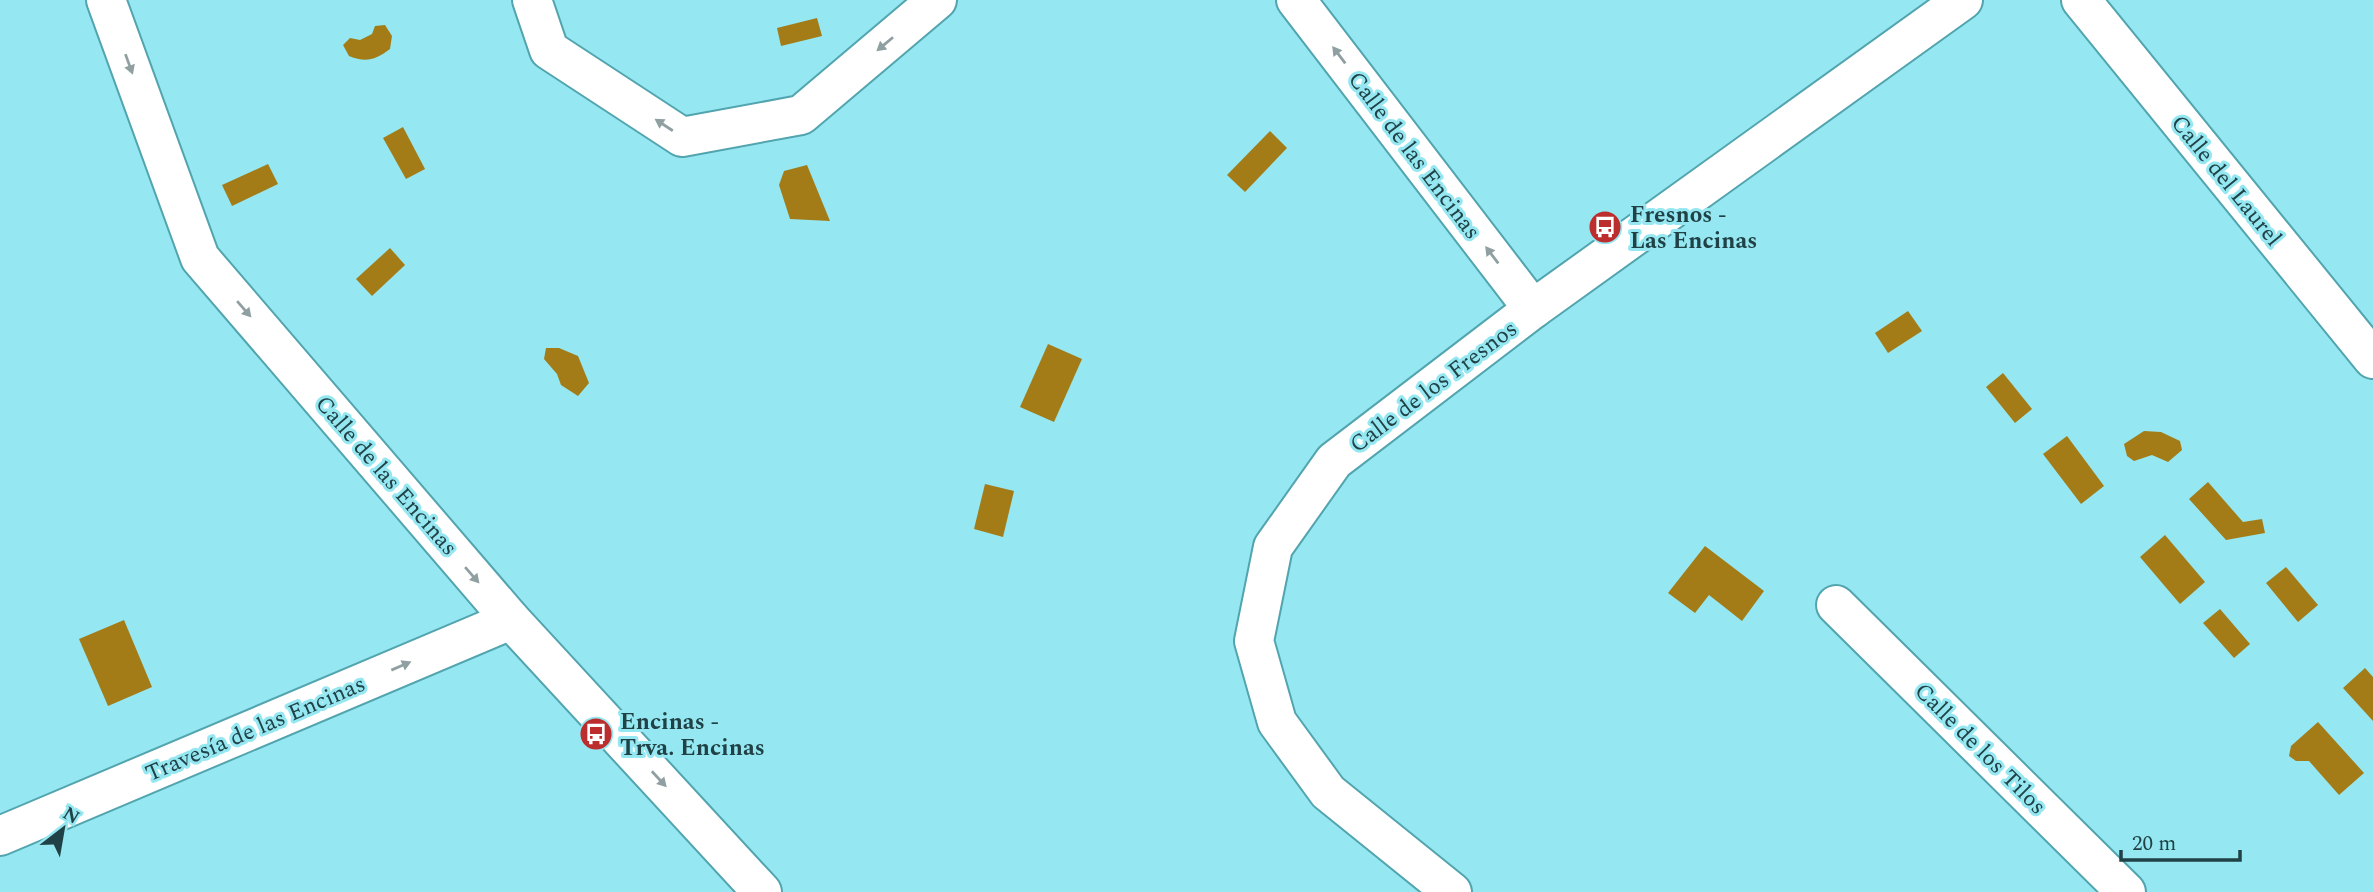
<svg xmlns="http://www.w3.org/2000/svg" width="2373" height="892" viewBox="0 0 2373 892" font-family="Spectral,serif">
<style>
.water{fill:#a37c17}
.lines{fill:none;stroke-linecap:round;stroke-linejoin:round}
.minor-casing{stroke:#52a4ae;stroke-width:42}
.minor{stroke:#fff;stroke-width:38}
.oneway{fill:#90a0a2}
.labels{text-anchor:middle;stroke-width:6;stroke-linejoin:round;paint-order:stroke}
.street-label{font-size:23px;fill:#204246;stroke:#95e7f1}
.poi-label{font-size:23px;font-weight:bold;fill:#204246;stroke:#95e7f1;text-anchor:start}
</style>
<rect width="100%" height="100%" fill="#95e7f1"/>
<g class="water">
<polygon points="817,18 822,36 781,46 777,28"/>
<path d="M385,25L392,36L390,49C375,60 366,63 349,56L343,45L350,38L360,40L372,34L375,26Z"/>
<polygon points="403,127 425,169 406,179 383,138"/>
<polygon points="1270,131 1287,148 1245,192 1227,175"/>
<polygon points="268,164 278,184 232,206 222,185"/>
<polygon points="807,165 830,221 790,219 779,185 784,171"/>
<polygon points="390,248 405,265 372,296 356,279"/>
<polygon points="1908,311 1922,331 1888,353 1875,333"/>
<polygon points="1048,344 1082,359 1054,422 1020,407"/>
<polygon points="546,348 559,348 578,356 589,383 578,396 561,385 557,374 544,359"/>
<polygon points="2003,373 2032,409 2015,423 1986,387"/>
<polygon points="2144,431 2161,432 2180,441 2182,450 2168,462 2152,455 2134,461 2127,456 2124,444"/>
<polygon points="2067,436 2104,486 2081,504 2043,454"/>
<polygon points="2208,482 2243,522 2262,519 2265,533 2226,540 2189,499"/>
<polygon points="985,484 1014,491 1003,537 974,529"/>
<polygon points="2165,535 2205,582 2180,604 2140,557"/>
<polygon points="1705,546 1764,591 1742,621 1709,595 1695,613 1668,593"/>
<polygon points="2286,567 2318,605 2298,622 2266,583"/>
<polygon points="2220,609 2250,644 2234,658 2203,623"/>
<polygon points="124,620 152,687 108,706 79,639"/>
<polygon points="2365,668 2373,677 2373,721 2343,688"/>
<polygon points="2318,722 2364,773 2339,795 2309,761 2296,761 2289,756 2291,746"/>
</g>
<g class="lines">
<defs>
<g id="minor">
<polyline points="106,0 200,258 511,620 762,892"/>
<polyline points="532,0 549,50 682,137 801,115 937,0"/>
<polyline points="1296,0 1533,309"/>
<polyline points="2081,0 2373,359"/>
<polyline points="1836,605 2126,892"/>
<polyline points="0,836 511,620"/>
<polyline points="1452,892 1328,792 1277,722 1254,641 1273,547 1334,461 1533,309 1963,0"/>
</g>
</defs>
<use href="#minor" class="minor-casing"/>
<use href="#minor" class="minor"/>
</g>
<defs><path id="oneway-solid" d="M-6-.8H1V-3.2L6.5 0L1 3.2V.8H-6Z" transform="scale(1.75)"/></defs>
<g class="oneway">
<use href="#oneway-solid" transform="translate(885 44) rotate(140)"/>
<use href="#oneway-solid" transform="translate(1339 55) rotate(-127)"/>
<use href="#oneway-solid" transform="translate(129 64) rotate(70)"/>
<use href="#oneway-solid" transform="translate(664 125) rotate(-147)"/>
<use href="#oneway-solid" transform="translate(1492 255) rotate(-127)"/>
<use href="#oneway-solid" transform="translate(244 309) rotate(49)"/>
<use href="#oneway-solid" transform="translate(472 575) rotate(49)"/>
<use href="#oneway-solid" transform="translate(401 666) rotate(-23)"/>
<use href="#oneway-solid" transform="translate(659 779) rotate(47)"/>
</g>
<defs>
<symbol id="bus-disc" viewBox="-11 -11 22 22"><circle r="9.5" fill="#bc2d2e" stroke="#95e7f1"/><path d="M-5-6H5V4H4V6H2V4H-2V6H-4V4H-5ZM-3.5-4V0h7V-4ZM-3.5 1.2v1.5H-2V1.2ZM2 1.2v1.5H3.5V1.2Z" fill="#fff"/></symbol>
</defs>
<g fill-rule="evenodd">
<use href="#bus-disc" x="1586" y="208" width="38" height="38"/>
<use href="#bus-disc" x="577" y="715" width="38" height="38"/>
</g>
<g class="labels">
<g class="street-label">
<text transform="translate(1415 155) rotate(53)" y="8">Calle de las Encinas</text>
<text transform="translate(2227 180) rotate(51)" y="8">Calle del Laurel</text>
<text transform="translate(1433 386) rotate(-37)" y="8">Calle de los Fresnos</text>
<text transform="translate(387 475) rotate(49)" y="8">Calle de las Encinas</text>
<text transform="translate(255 728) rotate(-23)" y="8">Travesía de las Encinas</text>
<text transform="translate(1981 748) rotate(45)" y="8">Calle de los Tilos</text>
</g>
<g class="poi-label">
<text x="1630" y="222">Fresnos -<tspan x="1630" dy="26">Las Encinas</tspan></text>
<text x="620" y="729">Encinas -<tspan x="620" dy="26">Trva. Encinas</tspan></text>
</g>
</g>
<g transform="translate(63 829) rotate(31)" stroke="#95e7f1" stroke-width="5" paint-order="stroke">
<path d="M0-5L12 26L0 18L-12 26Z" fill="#204246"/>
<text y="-10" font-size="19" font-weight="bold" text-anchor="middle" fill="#204246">N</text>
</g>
<path d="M2121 850v10h119v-10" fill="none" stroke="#204246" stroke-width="3.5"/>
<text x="2132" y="850" font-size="21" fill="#204246" stroke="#95e7f1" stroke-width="5" paint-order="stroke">20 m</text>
</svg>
